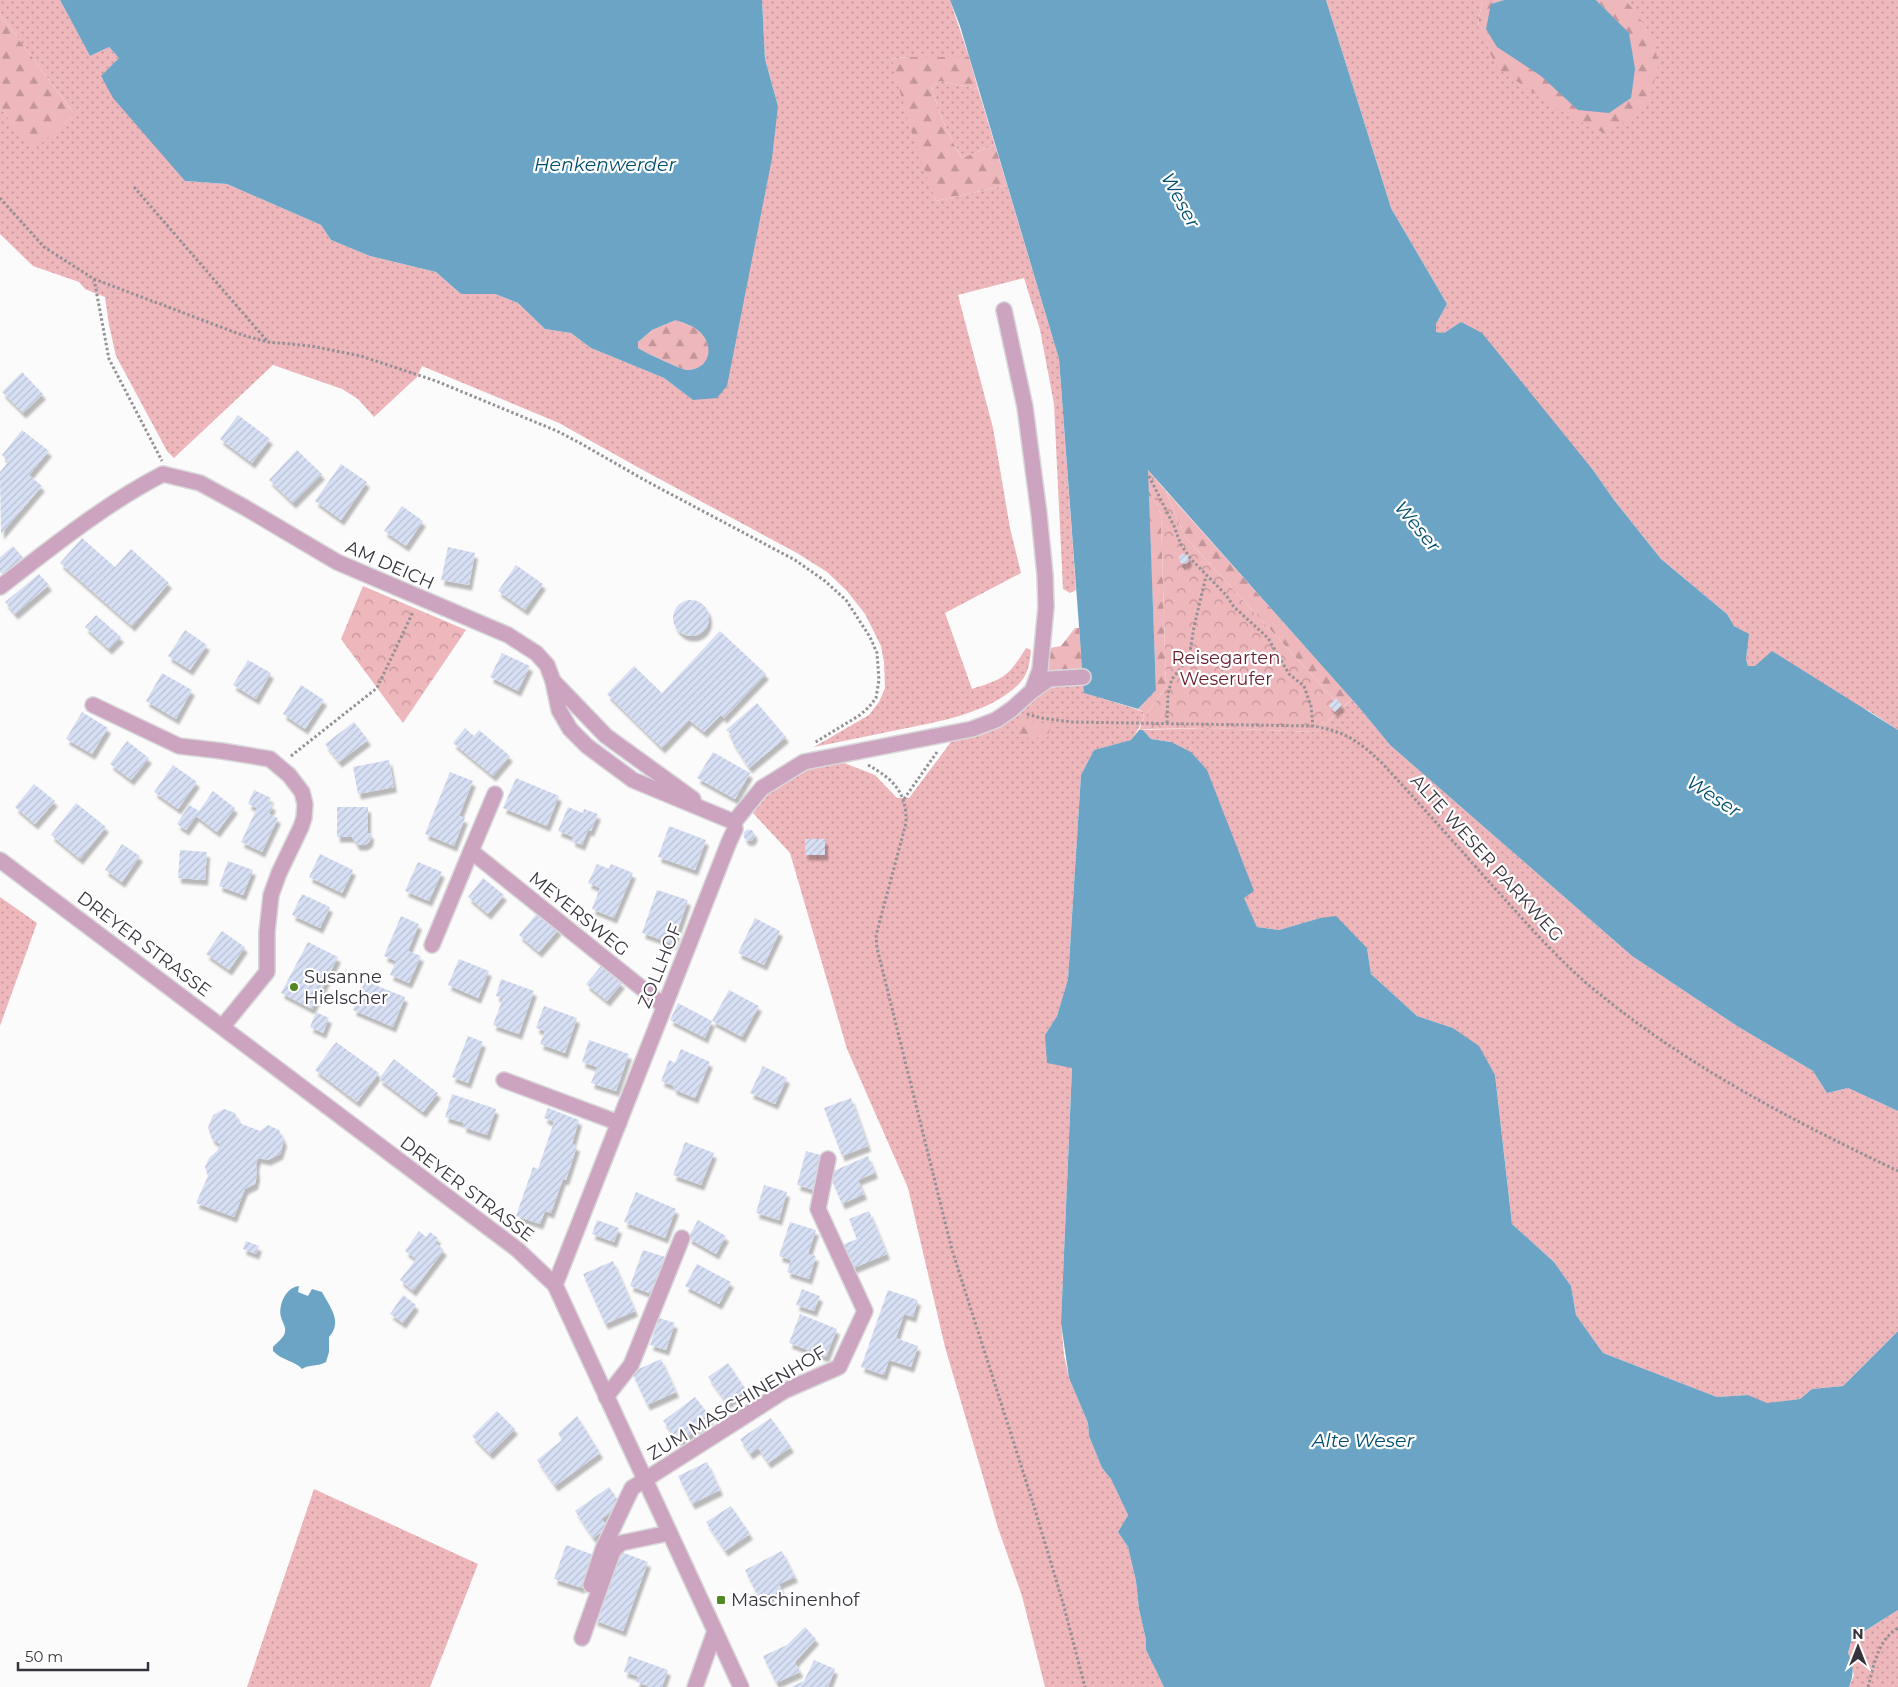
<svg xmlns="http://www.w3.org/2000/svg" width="1898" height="1687" viewBox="0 0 1898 1687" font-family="Montserrat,sans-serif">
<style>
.grass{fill:url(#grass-dots)}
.forest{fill:url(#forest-firs)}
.park{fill:url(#park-crowns)}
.water{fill:#6ba4c5;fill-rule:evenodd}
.building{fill:url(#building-hatch);filter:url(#shadow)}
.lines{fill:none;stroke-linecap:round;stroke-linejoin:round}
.minor-casing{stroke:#d8d7d9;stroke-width:18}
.path{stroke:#939196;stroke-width:3;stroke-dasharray:2.5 2.5;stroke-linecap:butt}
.minor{stroke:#cda4c0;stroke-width:15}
.poi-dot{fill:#528822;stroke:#fff;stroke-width:2}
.labels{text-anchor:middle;stroke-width:4.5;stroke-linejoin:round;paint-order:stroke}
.street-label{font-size:18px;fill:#37333d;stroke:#fff}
.park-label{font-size:18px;fill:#671d2d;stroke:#fff}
.poi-label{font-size:18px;fill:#37333d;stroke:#fff;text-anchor:start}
.water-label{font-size:19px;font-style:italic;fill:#004e6f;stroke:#fff}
</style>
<defs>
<pattern id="grass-dots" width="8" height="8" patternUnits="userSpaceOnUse" patternTransform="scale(1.25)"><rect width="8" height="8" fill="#eeb7bc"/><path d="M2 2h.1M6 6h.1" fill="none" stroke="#c2959a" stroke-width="1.8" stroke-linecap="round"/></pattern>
<pattern id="forest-firs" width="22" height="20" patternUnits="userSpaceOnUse" patternTransform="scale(1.25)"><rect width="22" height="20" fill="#eeb7bc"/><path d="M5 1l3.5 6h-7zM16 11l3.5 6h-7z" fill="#c2959a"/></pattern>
<pattern id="park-crowns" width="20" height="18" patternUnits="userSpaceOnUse" patternTransform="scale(1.25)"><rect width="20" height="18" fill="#eeb7bc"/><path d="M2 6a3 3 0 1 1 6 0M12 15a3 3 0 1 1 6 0" fill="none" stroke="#c2959a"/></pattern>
<pattern id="building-hatch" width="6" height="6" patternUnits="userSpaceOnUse" patternTransform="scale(1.25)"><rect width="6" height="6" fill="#d7dff5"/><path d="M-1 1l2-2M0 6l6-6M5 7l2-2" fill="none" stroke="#b9c0d3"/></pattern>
<filter id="shadow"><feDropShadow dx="3" dy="5.5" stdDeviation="1" flood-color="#0004"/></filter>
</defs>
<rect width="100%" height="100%" fill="#fbfbfb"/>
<g class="grass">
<path d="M0,0H60L90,56L109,47L119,58L101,77L185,181L227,184L321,225L331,240L370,256L436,272L461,294H495L518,303L545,329L571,333L591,348L664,378L693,400L778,106L765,59L762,0H950L969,57H906L892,59L936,201L1007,185L1059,359L1076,590L1070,593L1063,589L1054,404L1040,330L1024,278L958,295L993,428L1010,528L1021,573L945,613L972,689C1004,679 1008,677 1026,648L1031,650C1030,663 1028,675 1018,685C987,714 937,722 897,730C870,736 842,741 814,747L869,715L879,702L885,688L884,662L881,646L865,614L847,591L827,572L797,553L641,469L559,423L422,366L417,377L374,417L358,399L342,389L273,365L174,458L167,451L116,356L109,325L105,297L85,289L79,282L33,266L0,234V107L32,150L75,115L0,14Z"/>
<polygon points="1326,0 1482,0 1478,26 1630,5 1626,0 1898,0 1898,730 1869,711 1755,666 1748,666 1746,659 1748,634 1734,626 1727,614 1661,559 1614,500 1593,470 1462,322 1444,333 1436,332 1436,324 1447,304 1391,208"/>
<path d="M940,81L978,89L995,145L962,158C950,139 936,108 932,86Z"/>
<polygon points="1083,683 1085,693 1136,709 1143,712 1144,718 1132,740 1094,750 1081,775 1068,979 1057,1016 1045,1035 1072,1067 1061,1323 1064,1355 1069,1378 1088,1423 1089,1436 1102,1468 1111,1479 1128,1515 1118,1532 1128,1547 1136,1581 1139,1609 1146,1640 1146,1650 1164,1687 1045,1687 1022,1596 998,1528 945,1347 908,1188 847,1049 790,853 753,813 776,785 799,772 839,761 875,775 897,798 909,798 951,742 991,727 1036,692 1050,688"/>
<polygon points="1352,699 1390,745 1632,956 1737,1026 1813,1071 1827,1093 1848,1088 1898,1111 1898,1331 1843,1386 1812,1389 1800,1399 1767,1404 1748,1395 1717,1397 1603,1353 1576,1315 1571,1286 1554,1262 1512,1224 1495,1075 1453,1028 1417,1016 1371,974 1367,948 1320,918 1279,930 1257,927 1171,742 1151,739 1143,730 1208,728 1317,732"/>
<polygon points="0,897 37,923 0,1026"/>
<polygon points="314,1489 478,1564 430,1687 247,1687"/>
<polygon points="1898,1610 1898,1687 1849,1687 1854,1675 1848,1653 1852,1639"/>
</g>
<g class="forest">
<polygon points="1482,0 1504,0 1491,4 1497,47 1541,76 1578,110 1631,98 1635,69 1629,33 1596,0 1626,0 1655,39 1658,70 1645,109 1606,134 1567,115 1497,68 1478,26"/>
<polygon points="0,14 75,115 32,151 0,107"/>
<path d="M906,57H969L978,89L940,81L932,86C936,108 950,139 962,158L995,145L1007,185L936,201C918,154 903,108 892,59Z"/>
<path d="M676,320C684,323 694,326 700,332C715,347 710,369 687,370C682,370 644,352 638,348V342L652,330Z"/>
<polygon points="1148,487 1161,514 1166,687 1144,718 1143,712 1138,709 1156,689"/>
<polygon points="1165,490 1352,699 1342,708 1186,538"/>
<polygon points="1075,628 1079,628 1083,672 1071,674 1048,670 1050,648 1061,646"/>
<polygon points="1018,720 1047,724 1051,726 1047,738 1017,737"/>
</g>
<g class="park">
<polygon points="1147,469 1165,490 1186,538 1342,708 1317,732 1208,728 1149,729 1139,730 1144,718 1166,687 1161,514 1148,487"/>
<polygon points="363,586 466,630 403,723 341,639"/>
</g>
<g class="water">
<path d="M60,0H762L765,59L778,106L772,158L727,386L717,398L693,400L664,378L591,348L571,333L545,329L518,303L495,294H461L436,272L370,256L331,240L321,225L227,184L185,181L113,98L101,76L119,58L109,47L90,56ZM676,320C684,323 694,326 700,332C715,347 710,369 687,370C682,370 644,352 638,348V342L652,330Z"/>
<polygon points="950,0 1326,0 1391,208 1447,304 1436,324 1436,332 1444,333 1461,322 1482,333 1593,470 1614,500 1661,559 1727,614 1734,626 1749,634 1746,659 1748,666 1755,666 1772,651 1898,730 1898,1111 1848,1088 1827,1093 1813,1071 1737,1026 1632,956 1390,745 1357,705 1148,470 1156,690 1138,709 1084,693 1059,359 960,26"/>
<polygon points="1504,0 1596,0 1629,33 1635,69 1631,98 1609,113 1578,110 1541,76 1497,47 1486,29 1491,4"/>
<path d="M1139,730H1143L1151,739L1171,742L1191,752L1207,770L1254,891L1244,898L1257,927L1279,930L1320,918L1336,916L1367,948L1371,974L1417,1016L1453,1028L1479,1046L1495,1075L1512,1224L1554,1262L1571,1286L1576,1315L1603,1353L1717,1397L1748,1395L1767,1403L1800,1399L1812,1389L1843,1386L1898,1331V1610L1852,1639L1848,1653C1854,1666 1854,1674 1849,1687H1164L1146,1650V1640L1139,1609L1136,1581L1128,1547L1118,1532L1128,1515L1111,1479L1102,1468L1089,1436L1088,1423L1069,1378L1061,1323L1072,1068L1047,1063L1045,1035L1057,1016L1068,979L1081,775L1094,750L1131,740Z"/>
<path d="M299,1286L298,1292L308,1296L312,1289L322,1292C330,1307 343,1322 329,1337V1352L326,1362C318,1367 309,1364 302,1369C297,1362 281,1360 273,1351V1347C277,1342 284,1338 285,1332C286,1326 282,1322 281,1317C278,1305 286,1287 299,1286Z"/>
</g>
<g class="building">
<polygon points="22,372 43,394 23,413 2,392"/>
<polygon points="238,415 270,439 252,463 220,439"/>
<polygon points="22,430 49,451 29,475 42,486 1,534 0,472 8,462 2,455"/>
<polygon points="297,450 322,474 293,503 269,480"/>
<polygon points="341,464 367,482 341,520 315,501"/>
<polygon points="402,506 423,521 406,546 384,531"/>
<polygon points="82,538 115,567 131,549 169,583 132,626 60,563"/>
<polygon points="13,546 25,560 4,577 0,572 0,557"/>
<polygon points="448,547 475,553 469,585 441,580"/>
<circle cx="1184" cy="559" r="5"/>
<polygon points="516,565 543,584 525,610 498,591"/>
<polygon points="39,574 49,585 15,614 5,602"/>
<circle cx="691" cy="618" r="18"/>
<polygon points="96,615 121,637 109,649 85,627"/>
<polygon points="185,630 207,645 190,670 168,656"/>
<polygon points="720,631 766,674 724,718 721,715 704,732 689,720 662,748 607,694 634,666 662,693"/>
<polygon points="502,653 530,666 518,691 490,677"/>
<polygon points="248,660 271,673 256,699 233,685"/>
<polygon points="162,673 192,690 176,719 146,701"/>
<polygon points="301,685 324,700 305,729 283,714"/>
<polygon points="1336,698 1342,705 1335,712 1329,706"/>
<polygon points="757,703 786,737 749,768 731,740 732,735 726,730"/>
<polygon points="82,712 108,728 92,754 66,739"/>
<polygon points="354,722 368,740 339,762 325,744"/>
<polygon points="465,728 474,736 479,730 510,756 493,776 453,743"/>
<polygon points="127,741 149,758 131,780 110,764"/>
<polygon points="713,752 750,773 735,799 697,778"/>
<polygon points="389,760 394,787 358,794 353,767"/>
<polygon points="173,765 197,782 178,809 154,792"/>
<polygon points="450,772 473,781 459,816 465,818 454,846 425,834"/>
<polygon points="516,778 559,796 547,826 503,808"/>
<polygon points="34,784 55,801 35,824 15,807"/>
<polygon points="254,790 271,798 268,803 273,805 269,814 278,818 262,852 241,842 257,808 248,804"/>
<polygon points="213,791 235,808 217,832 196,816 186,830 177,824 189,805 199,811"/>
<polygon points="76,803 106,827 80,859 51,835"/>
<polygon points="337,807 368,807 368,833 371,833 370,841 365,845 357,845 352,837 337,837"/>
<polygon points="568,807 583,813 584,809 598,814 591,831 588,830 582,845 572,841 573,837 558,831"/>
<polygon points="669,826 706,840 695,870 658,857"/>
<circle cx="749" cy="835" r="5.5"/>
<rect x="805" y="839" width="20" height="16"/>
<polygon points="122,844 140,856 122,882 105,870"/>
<polygon points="180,850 207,852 205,880 178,878"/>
<polygon points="320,854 353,870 342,893 309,877"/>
<polygon points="228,861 253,870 243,895 219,886"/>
<polygon points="418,862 442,872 429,901 405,891"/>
<polygon points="597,864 609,869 611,864 633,873 614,918 592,909 600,888 588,883"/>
<polygon points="483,878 504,895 488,914 468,897"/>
<polygon points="657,890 688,900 673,944 642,933"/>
<polygon points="302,894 330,907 320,928 292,915"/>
<polygon points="538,912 559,929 539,952 519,935"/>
<polygon points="401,916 419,924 408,951 421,956 409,983 390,975 396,961 384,956"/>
<polygon points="755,918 780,931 764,965 738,953"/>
<polygon points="222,931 245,947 229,970 206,954"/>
<polygon points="308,942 338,957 312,1009 281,993"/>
<polygon points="459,959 489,971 478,998 448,985"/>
<polygon points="601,966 622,983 607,1001 586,984"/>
<polygon points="501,979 534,991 519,1034 493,1025 503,998 496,996"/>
<polygon points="365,981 405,997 393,1027 353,1010"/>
<polygon points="729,990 759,1006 742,1037 712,1021"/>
<polygon points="678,1003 712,1021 705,1038 670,1020"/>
<polygon points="544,1006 577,1018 565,1053 540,1044 545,1031 536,1028"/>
<polygon points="316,1012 329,1018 323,1033 310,1027"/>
<polygon points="468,1036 483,1042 468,1083 452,1077"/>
<polygon points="589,1040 629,1054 616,1091 591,1083 597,1067 582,1062"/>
<polygon points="336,1042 379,1073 357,1102 315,1070"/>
<polygon points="681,1049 710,1062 695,1098 673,1089 674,1086 661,1081 669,1060 675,1063"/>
<polygon points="394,1059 438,1093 423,1112 379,1079"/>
<polygon points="763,1066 787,1078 775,1104 750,1093"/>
<polygon points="452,1094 496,1109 487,1135 463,1127 464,1123 445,1117"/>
<polygon points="851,1098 868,1146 842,1156 824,1108"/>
<polygon points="548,1108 579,1120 572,1144 577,1146 566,1180 563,1179 551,1213 545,1211 540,1224 516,1216 533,1167 538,1169 554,1122 544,1118"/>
<polygon points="224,1109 235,1113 239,1123 260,1131 268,1125 279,1130 284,1141 280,1154 268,1160 258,1158 256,1165 257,1175 255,1184 245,1189 234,1217 196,1203 208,1176 205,1167 209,1158 217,1151 220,1144 212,1139 208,1128 213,1115"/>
<polygon points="685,1142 714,1153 701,1185 673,1175"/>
<polygon points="806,1151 824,1156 814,1190 797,1185"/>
<polygon points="868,1156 875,1173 858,1180 864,1194 842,1204 829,1173"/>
<polygon points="764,1185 787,1192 779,1220 756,1213"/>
<polygon points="636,1192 676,1209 665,1238 624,1222"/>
<polygon points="869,1211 887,1254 851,1269 842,1245 857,1239 849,1219"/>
<polygon points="597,1220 619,1228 614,1242 592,1234"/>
<polygon points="698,1220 726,1236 716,1254 688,1238"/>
<polygon points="790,1222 816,1230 808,1254 816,1256 809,1279 787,1272 791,1260 779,1256"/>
<polygon points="419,1231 426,1237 430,1232 438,1238 435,1243 444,1250 413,1291 400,1280 416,1259 405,1251"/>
<polygon points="246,1241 259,1246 256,1254 243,1249"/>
<polygon points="643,1250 665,1257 652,1294 630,1286"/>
<polygon points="613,1261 635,1311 605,1324 583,1274"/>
<polygon points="697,1264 731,1282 719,1304 685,1286"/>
<polygon points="802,1289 820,1296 814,1311 796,1305"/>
<polygon points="888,1290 918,1300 913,1317 904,1314 896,1338 918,1346 911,1367 889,1360 884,1375 861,1367"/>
<polygon points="403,1295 416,1305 403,1323 390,1314"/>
<polygon points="800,1314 837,1329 826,1357 789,1343"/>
<polygon points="659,1318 675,1323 666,1350 650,1345"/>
<polygon points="661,1359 676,1392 647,1405 632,1372"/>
<polygon points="728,1363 746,1390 727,1403 708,1377"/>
<polygon points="695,1397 711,1418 680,1442 663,1421"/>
<polygon points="497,1411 515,1429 490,1454 472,1436"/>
<polygon points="577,1416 600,1453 555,1486 537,1460 562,1440 558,1433"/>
<polygon points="771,1418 791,1447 768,1463 758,1448 750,1454 740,1439"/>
<polygon points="707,1462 720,1490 692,1504 678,1476"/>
<polygon points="609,1487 621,1505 601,1519 608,1527 593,1538 575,1511"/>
<polygon points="731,1506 750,1534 725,1551 706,1522"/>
<polygon points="566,1545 594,1555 582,1588 554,1579"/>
<polygon points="619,1551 648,1562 623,1631 594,1620"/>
<polygon points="782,1551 795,1577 779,1584 782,1591 761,1602 745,1570"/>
<polygon points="805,1627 816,1639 795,1662 800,1672 776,1683 763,1656 787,1645"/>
<polygon points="629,1656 668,1670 662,1687 651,1687 636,1682 638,1676 624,1672"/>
<polygon points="814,1660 835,1669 828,1687 791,1687 804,1681"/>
</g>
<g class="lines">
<defs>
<g id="minor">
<path d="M0,587C51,548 106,503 163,474L200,483L244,507L337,562L508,635L536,653L547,665L553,681L559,710L570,729L587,746L633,780L734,822"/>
<polyline points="553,681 606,736 693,799"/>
<polyline points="1032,691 1049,679 1083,677"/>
<polyline points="93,705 179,746 222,751 270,759 289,775 302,792 305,804 304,818 301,827 279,873 271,895 267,932 267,972 223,1026"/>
<polyline points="495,794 471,851 664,1006"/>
<polyline points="734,822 762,788 804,762 972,729 996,720 1012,709 1032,691 1040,670 1046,607 1045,575 1039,514 1025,407 1004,310"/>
<polyline points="0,860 518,1250 555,1285 741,1687"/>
<polyline points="432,945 471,851"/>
<polyline points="504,1080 619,1123"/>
<polyline points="555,1285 729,842 735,829 734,822"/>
<polyline points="606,1397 631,1365 682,1238"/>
<polyline points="591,1585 603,1549 632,1488 784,1391 839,1367 865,1311 818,1209 828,1159"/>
<polyline points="582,1638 613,1551 621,1543 669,1533"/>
<polyline points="695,1687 715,1631"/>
</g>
</defs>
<use href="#minor" class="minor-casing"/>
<g class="path">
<polyline points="134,187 268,342"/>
<polyline points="0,198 44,247 94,279 242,335 268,342 311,346 361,356 436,381 557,431 580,443 648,482 795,560 825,581 846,600 870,637 877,653 879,680 876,698 869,707 860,715 814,743"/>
<polyline points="94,279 109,359 162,461"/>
<polyline points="1149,476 1174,526 1181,545 1191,559 1226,595 1234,607 1268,638 1289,674 1304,686 1311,706 1313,726"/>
<path d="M1027,714L1041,718L1072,722L1313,726C1346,732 1357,740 1381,762C1418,802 1454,842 1490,883C1526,922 1560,963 1602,996C1691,1068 1795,1122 1898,1171"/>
<polyline points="1167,723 1168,694 1172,679 1189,658 1194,627 1206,576"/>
<polyline points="291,756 377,688 413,612"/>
<path d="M868,765C893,779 907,792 906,823L879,924L876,936L877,948L952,1250L1033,1503L1063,1603L1085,1687"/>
<polyline points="904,799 937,752"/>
<path d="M1868,1687C1874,1665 1877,1641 1898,1628"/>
</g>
<use href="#minor" class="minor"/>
</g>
<g class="poi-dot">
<circle cx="294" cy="987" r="5"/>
<rect x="716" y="1595" width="10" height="10" rx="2.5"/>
</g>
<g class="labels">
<g class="street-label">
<text transform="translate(390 565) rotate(24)" y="6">AM DEICH</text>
<text transform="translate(1487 858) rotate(48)" y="6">ALTE WESER PARKWEG</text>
<text transform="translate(579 914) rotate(39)" y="6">MEYERSWEG</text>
<text transform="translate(144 944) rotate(37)" y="6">DREYER STRASSE</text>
<text transform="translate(660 966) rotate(-68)" y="6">ZOLLHOF</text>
<text transform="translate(467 1189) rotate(37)" y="6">DREYER STRASSE</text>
<text transform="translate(737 1403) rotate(-31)" y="6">ZUM MASCHINENHOF</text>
</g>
<g class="park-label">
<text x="1226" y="664">Reisegarten<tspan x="1226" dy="21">Weserufer</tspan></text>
</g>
<g class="poi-label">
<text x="304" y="983">Susanne<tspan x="304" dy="21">Hielscher</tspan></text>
<text x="731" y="1606">Maschinenhof</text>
</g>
<g class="water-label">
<text x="605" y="171">Henkenwerder</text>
<text transform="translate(1181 200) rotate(61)" y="7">Weser</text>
<text transform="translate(1418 526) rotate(50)" y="7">Weser</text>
<text transform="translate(1714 796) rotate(33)" y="7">Weser</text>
<text x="1363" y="1447">Alte Weser</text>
</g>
</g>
<g transform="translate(1858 1647)" stroke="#ffffff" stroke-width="4" paint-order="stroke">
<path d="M0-4L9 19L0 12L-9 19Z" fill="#37333d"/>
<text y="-8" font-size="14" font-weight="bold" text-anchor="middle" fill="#37333d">N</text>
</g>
<path d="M18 1662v8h130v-8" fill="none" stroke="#37333d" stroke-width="2.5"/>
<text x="25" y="1662" font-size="15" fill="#37333d" stroke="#ffffff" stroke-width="4" paint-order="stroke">50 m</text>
</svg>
